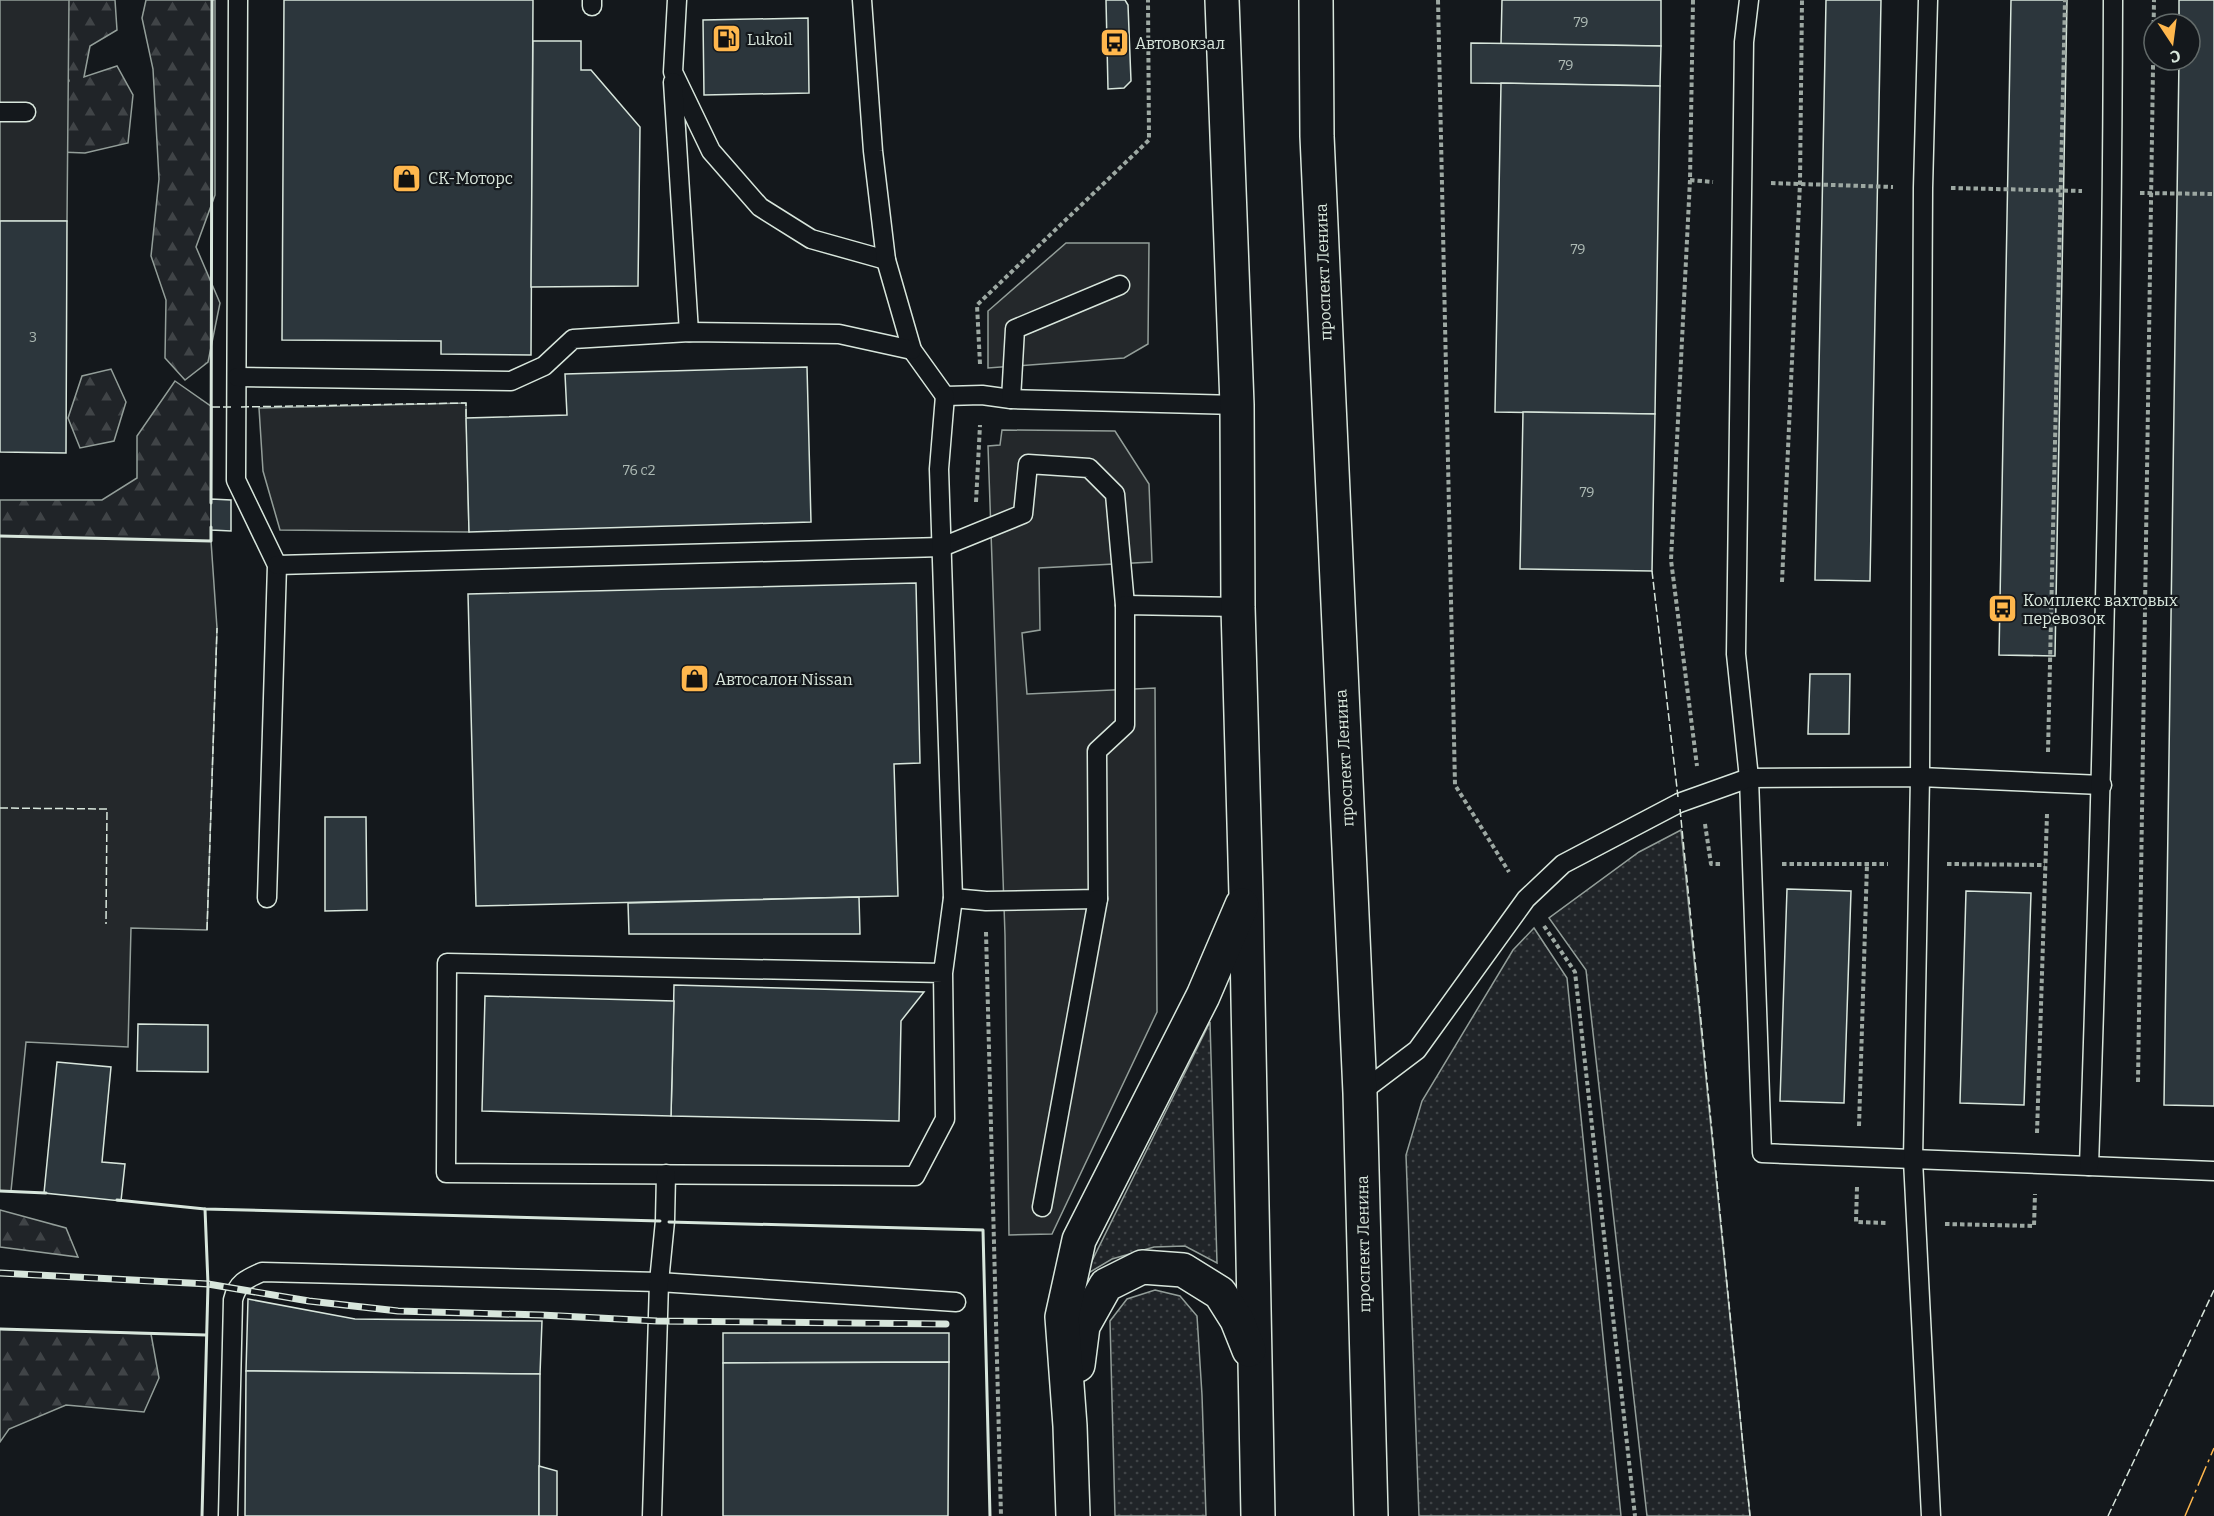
<svg xmlns="http://www.w3.org/2000/svg" width="2214" height="1516" viewBox="0 0 2214 1516" font-family="Bitter,serif">
<style>
.grass{fill:url(#grass-dots);stroke:#939e99;stroke-width:1.5}
.forest{fill:url(#forest-firs);stroke:#939e99;stroke-width:1.5}
.parking{fill:#24282b;stroke:#939e99;stroke-width:1.5}
.building{fill:#2c363c;stroke:#d8e6dc;stroke-width:1.5}
.lines{fill:none;stroke-linecap:round;stroke-linejoin:round}
.service-casing{stroke:#d8e6dc;stroke-width:21}
.primary-casing{stroke:#d8e6dc;stroke-width:36}
.path{stroke:#9da8a2;stroke-width:4;stroke-dasharray:4.5 3;stroke-linecap:butt}
.service{stroke:#14181c;stroke-width:18}
.primary{stroke:#14181c;stroke-width:33}
.rail-casing{stroke:#d8e6dc;stroke-width:7}
.rail{stroke:#14181c;stroke-width:4.5;stroke-dasharray:14;stroke-linecap:butt}
.fence{stroke:#d8e6dc;stroke-width:1.5;stroke-dasharray:8 3;stroke-linecap:butt}
.wall{stroke:#d8e6dc;stroke-width:3}
.power{stroke:#ffb74d;stroke-width:1.5;stroke-dasharray:21 4.5 3 4.5;stroke-linecap:butt}
.labels{text-anchor:middle;stroke-width:4.5;stroke-linejoin:round;paint-order:stroke}
.number-label{font-size:14px;fill:#adbab4}
.poi-label{font-size:16px;fill:#d8e6dc;stroke:#14181c;text-anchor:start}
.street-label{font-size:16px;fill:#d8e6dc;stroke:#14181c}
</style>
<defs>
<pattern id="grass-dots" width="8" height="8" patternUnits="userSpaceOnUse" patternTransform="scale(1.5)"><rect width="8" height="8" fill="#202428"/><path d="M2 2h.1M6 6h.1" fill="none" stroke="#404447" stroke-width="1.8" stroke-linecap="round"/></pattern>
<pattern id="forest-firs" width="22" height="20" patternUnits="userSpaceOnUse" patternTransform="scale(1.5)"><rect width="22" height="20" fill="#202428"/><path d="M5 1l3.5 6h-7zM16 11l3.5 6h-7z" fill="#404447"/></pattern>
</defs>
<rect width="100%" height="100%" fill="#14181c"/>
<g class="grass">
<polygon points="1681,830 1750,1516 1647,1516 1586,970 1549,918 1639,852"/>
<polygon points="1534,928 1567,978 1621,1516 1419,1516 1406,1155 1422,1101 1513,950"/>
<polygon points="1210,1022 1217,1263 1185,1246 1154,1247 1112,1259 1085,1275"/>
<polygon points="1155,1290 1180,1296 1197,1316 1202,1395 1206,1516 1115,1516 1110,1321 1127,1299"/>
</g>
<g class="forest">
<polygon points="60,0 115,0 117,30 90,46 84,77 117,66 133,95 128,143 85,153 60,152 54,109 69,81 54,32"/>
<polygon points="146,0 215,0 215,195 196,247 220,303 208,362 185,380 165,358 166,300 151,256 159,179 153,69 142,18"/>
<polygon points="111,369 126,402 114,441 80,448 68,418 82,376"/>
<polygon points="175,381 212,407 211,541 0,536 0,500 102,500 137,478 137,436"/>
<polygon points="0,1210 66,1228 78,1257 0,1247"/>
<polygon points="0,1329 151,1334 159,1378 144,1412 66,1405 9,1429 0,1442"/>
</g>
<g class="parking">
<polygon points="0,0 69,0 67,221 0,221"/>
<polygon points="1066,243 1149,243 1148,344 1124,358 988,368 988,311"/>
<polygon points="466,403 469,532 280,530 263,471 259,408"/>
<polygon points="1002,430 1115,431 1149,484 1152,562 1039,568 1040,630 1022,633 1027,694 1155,688 1157,1012 1052,1234 1009,1235 1005,935 988,446 1000,445"/>
<polygon points="0,536 211,541 217,628 207,930 131,928 128,1047 26,1042 11,1191 0,1191"/>
</g>
<g class="building">
<polygon points="284,0 533,0 531,355 441,354 441,341 282,340"/>
<polygon points="1106,0 1125,0 1128,5 1131,81 1124,88 1108,89"/>
<polygon points="1502,0 1661,0 1661,46 1501,44"/>
<polygon points="1826,0 1881,0 1870,581 1815,580"/>
<polygon points="2011,0 2067,0 2055,656 1999,655"/>
<polygon points="2179,0 2214,0 2214,1106 2164,1105 2179,60 2190,60 2190,24 2179,24"/>
<polygon points="808,18 809,93 704,95 703,20"/>
<polygon points="533,41 581,41 581,70 591,70 640,127 638,286 531,287"/>
<polygon points="1471,43 1661,46 1660,86 1471,83"/>
<polygon points="1501,83 1660,86 1655,414 1495,412"/>
<polygon points="0,221 67,221 66,453 0,452"/>
<polygon points="807,367 811,522 469,532 466,418 567,415 565,374"/>
<polygon points="1523,412 1655,414 1652,571 1520,569"/>
<polygon points="211,499 231,500 231,531 211,530"/>
<polygon points="916,583 920,763 894,764 898,896 476,906 468,594"/>
<polygon points="1810,674 1850,674 1849,734 1808,734"/>
<polygon points="325,817 366,817 367,910 325,911"/>
<polygon points="1787,889 1851,891 1844,1103 1780,1101"/>
<polygon points="1966,891 2031,893 2024,1105 1960,1103"/>
<polygon points="859,897 860,934 629,934 628,903"/>
<polygon points="674,985 924,992 901,1021 899,1121 671,1116"/>
<polygon points="485,996 674,1001 671,1116 482,1111"/>
<polygon points="138,1024 208,1025 208,1072 137,1071"/>
<polygon points="57,1062 111,1067 102,1162 125,1164 121,1201 44,1193"/>
<polygon points="248,1299 355,1319 542,1321 540,1374 246,1371"/>
<polygon points="723,1333 949,1333 949,1362 723,1363"/>
<polygon points="949,1362 948,1516 723,1516 723,1363"/>
<polygon points="246,1371 540,1374 539,1516 245,1516"/>
<polygon points="539,1466 557,1471 557,1516 539,1516"/>
</g>
<g class="lines">
<defs>
<g id="service">
<polyline points="238,0 236,480 277,565 267,898"/>
<polyline points="677,0 673,72 711,151 760,207 811,239 886,260"/>
<polyline points="862,0 873,151 886,260 912,350 945,396 982,395 1011,399 1237,405"/>
<polyline points="1749,0 1744,42 1736,654 1749,778 1762,1153 2214,1171"/>
<polyline points="1928,0 1923,188 1920,777 1913,1160 1931,1516"/>
<polyline points="592,6 592,0"/>
<polyline points="673,82 689,332"/>
<polyline points="0,112 26,112"/>
<polyline points="237,377 511,381 544,366 573,339 689,332 839,334 912,350"/>
<polyline points="1011,399 1015,329 1120,285"/>
<polyline points="277,565 942,547 1023,514 1028,464 1089,468 1115,494 1125,605"/>
<polyline points="953,898 986,901 1098,899 1097,751 1125,725 1125,605 1238,607"/>
<polyline points="943,973 447,963 446,1173 915,1176 945,1119 943,973 953,898 939,469 945,396"/>
<polyline points="1360,1093 1417,1050 1526,899 1563,864 1679,803 1749,778 1920,777 2102,785"/>
<path d="M2089,1166C2102,778 2112,389 2113,0"/>
<polyline points="1042,1207 1098,899"/>
<path d="M228,1516L233,1300C237,1283 246,1279 262,1272L659,1282L956,1302"/>
<polyline points="652,1516 659,1282 665,1221 666,1174"/>
</g>
<g id="primary">
<polyline points="1222,0 1237,405 1238,607 1246,895 1258,1516"/>
<polyline points="1316,0 1317,136 1360,1093 1371,1516"/>
<polyline points="1078,1365 1083,1326 1106,1285 1142,1267 1183,1270 1220,1293 1237,1320 1249,1350"/>
<polyline points="1073,1516 1070,1426 1062,1317 1079,1240 1203,996 1242,905"/>
</g>
</defs>
<use href="#service" class="service-casing"/>
<use href="#primary" class="primary-casing"/>
<g class="path">
<polyline points="1438,0 1455,785 1509,872"/>
<polyline points="1693,0 1690,180 1671,560 1697,766"/>
<polyline points="1690,180 1713,182"/>
<polyline points="1771,183 1893,187"/>
<polyline points="1951,188 2082,191"/>
<polyline points="2140,193 2214,194"/>
<polyline points="980,364 977,305 1149,140 1148,0"/>
<polyline points="976,502 980,425"/>
<polyline points="1782,582 1800,183 1802,0"/>
<polyline points="2048,752 2065,0"/>
<polyline points="1705,824 1711,864 1723,864"/>
<polyline points="1782,864 1888,864"/>
<polyline points="1947,864 2045,865"/>
<polyline points="1544,926 1575,972 1635,1516"/>
<polyline points="986,932 1001,1516"/>
<polyline points="2138,1082 2154,0"/>
<polyline points="1859,1126 1867,864"/>
<polyline points="2037,1133 2047,814"/>
<polyline points="1857,1187 1856,1222 1886,1223"/>
<polyline points="1945,1224 2034,1226 2035,1194"/>
</g>
<use href="#service" class="service"/>
<use href="#primary" class="primary"/>
<defs>
<polyline id="rail" points="0,1273 208,1284 309,1301 398,1311 541,1315 657,1321 946,1324"/>
</defs>
<use href="#rail" class="rail-casing"/>
<use href="#rail" class="rail"/>
<g class="fence">
<polyline points="212,407 232,407"/>
<polyline points="241,407 466,403 466,418"/>
<polyline points="1652,571 1678,797"/>
<polyline points="0,808 107,809 106,924"/>
<polyline points="1680,809 1750,1516"/>
<polyline points="207,930 217,628"/>
<polyline points="2108,1516 2214,1290"/>
</g>
<g class="wall">
<polyline points="211,503 212,0"/>
<polyline points="0,536 211,541 211,527"/>
<polyline points="0,1191 46,1193"/>
<polyline points="117,1200 205,1209 660,1221"/>
<polyline points="669,1222 983,1230 990,1516"/>
<polyline points="0,1329 206,1335"/>
<polyline points="202,1516 208,1284 205,1209"/>
</g>
<polyline class="power" points="2185,1516 2214,1448"/>
</g>
<defs>
<symbol id="fuel-square" viewBox="-11 -11 22 22"><rect x="-9" y="-9" width="18" height="18" rx="4" fill="#ffb74d" stroke="#14181c"/><path d="M-5.5-6h7V0h2V4h1.3V-2.5L3-4.5l.8-.8L6-3V5H2.5V1h-1V6h-7ZM-4.2-4.7v3.2H.2V-4.7Z" fill="#111"/></symbol>
<symbol id="bus-square" viewBox="-11 -11 22 22"><rect x="-9" y="-9" width="18" height="18" rx="4" fill="#ffb74d" stroke="#14181c"/><path d="M-5-6H5V4H4V6H2V4H-2V6H-4V4H-5ZM-3.5-4V0h7V-4ZM-3.5 1.2v1.5H-2V1.2ZM2 1.2v1.5H3.5V1.2Z" fill="#111"/></symbol>
<symbol id="shop-square" viewBox="-11 -11 22 22"><rect x="-9" y="-9" width="18" height="18" rx="4" fill="#ffb74d" stroke="#14181c"/><path d="M-5-2.5h2.3a2.7 3.5 0 0 1 5.4 0H5L5.5 6h-11ZM-1.5-2.5h3a1.5 2.3 0 0 0-3 0Z" fill="#111"/></symbol>
</defs>
<g fill-rule="evenodd">
<use href="#fuel-square" x="710" y="22" width="33" height="33"/>
<use href="#bus-square" x="1098" y="26" width="33" height="33"/>
<use href="#shop-square" x="390" y="162" width="33" height="33"/>
<use href="#bus-square" x="1986" y="592" width="33" height="33"/>
<use href="#shop-square" x="678" y="662" width="33" height="33"/>
</g>
<g class="labels">
<g class="number-label">
<text x="1581" y="27">79</text>
<text x="1566" y="70">79</text>
<text x="1578" y="254">79</text>
<text x="33" y="342">3</text>
<text x="639" y="475">76 с2</text>
<text x="1587" y="497">79</text>
</g>
<g class="poi-label">
<text x="747" y="45">Lukoil</text>
<text x="1135" y="49">Автовокзал</text>
<text x="428" y="184">СК-Моторс</text>
<text x="2023" y="606">Комплекс вахтовых<tspan x="2023" dy="18">перевозок</tspan></text>
<text x="715" y="685">Автосалон Nissan</text>
</g>
<g class="street-label">
<text transform="translate(1323 272) rotate(-92)" y="6">проспект Ленина</text>
<text transform="translate(1344 758) rotate(-93)" y="6">проспект Ленина</text>
<text transform="translate(1363 1244) rotate(-91)" y="6">проспект Ленина</text>
</g>
</g>
<g transform="translate(2172 42) rotate(167)"><circle r="28" fill="#14181c" stroke="#626a69" stroke-width="1.5"/>
<path d="M0-4.5L10 22L0 15L-10 22Z" fill="#ffb74d"/>
<text y="-9" font-size="16" font-weight="bold" text-anchor="middle" fill="#d8e6dc">С</text>
</g>
</svg>
